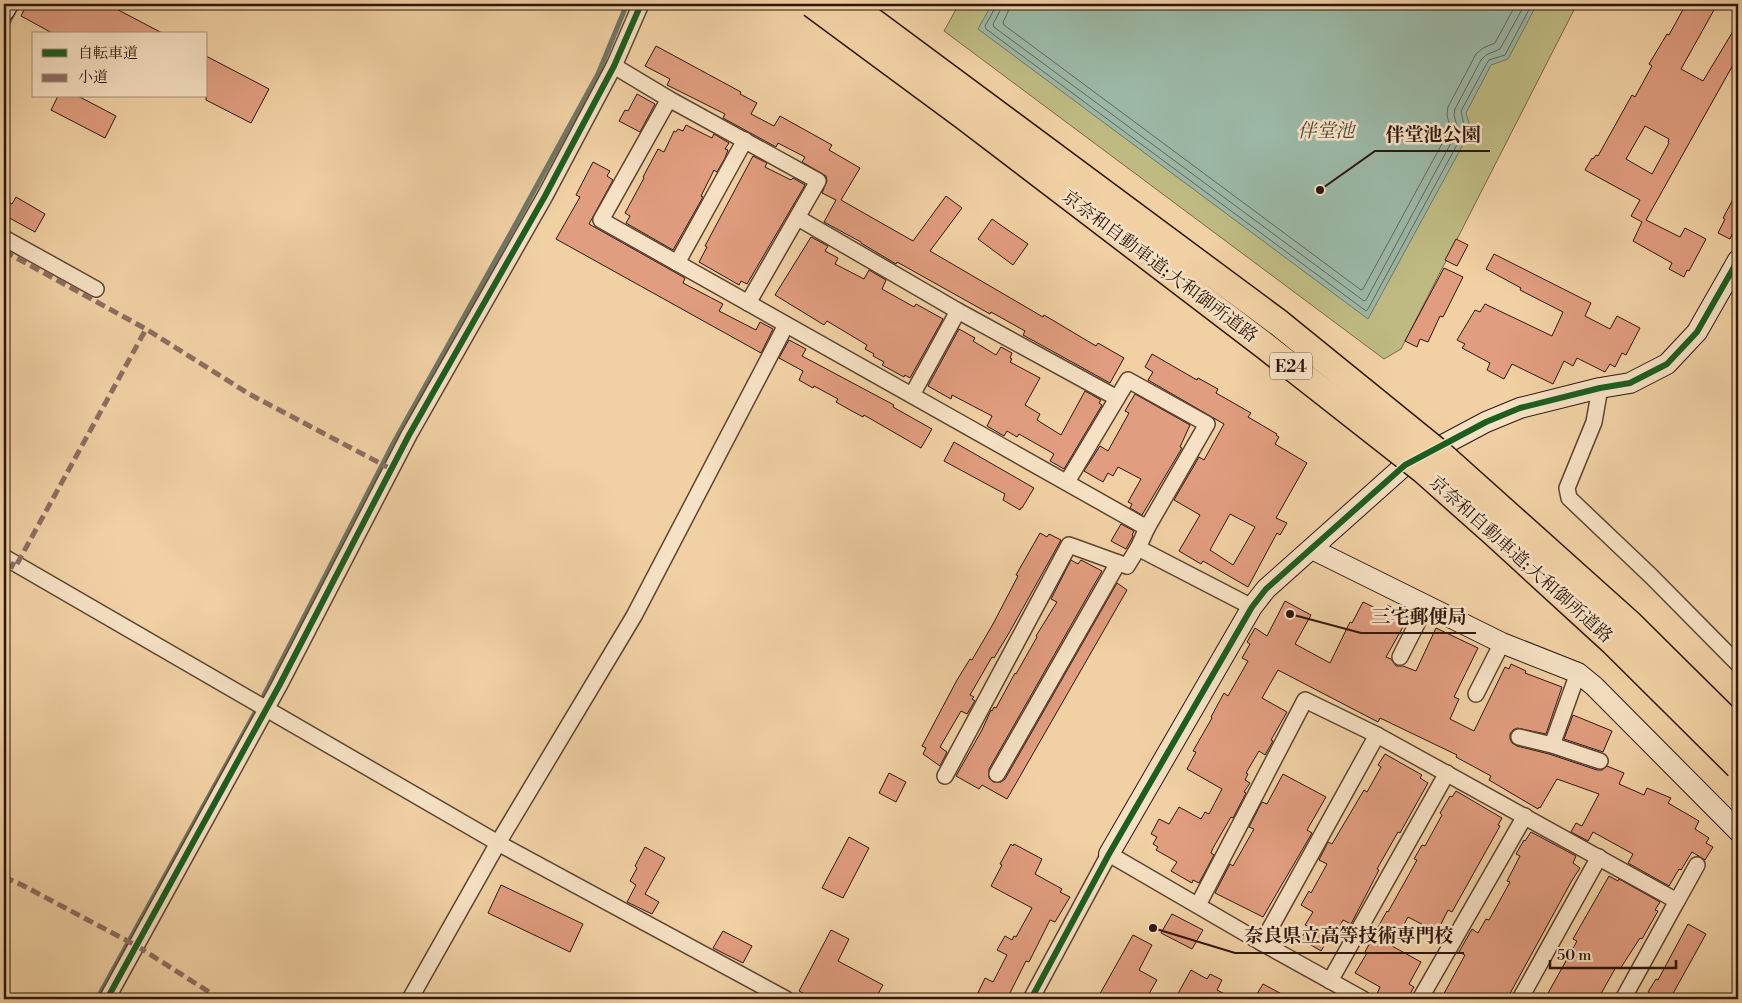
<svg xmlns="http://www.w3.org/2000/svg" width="1742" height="1003" viewBox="0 0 1742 1003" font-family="'Libre Bodoni','Noto Serif JP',serif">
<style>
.green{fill:#beba82;stroke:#766846}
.water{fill:#9bb7a5;stroke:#6f7767}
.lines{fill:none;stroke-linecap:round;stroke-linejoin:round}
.shore{stroke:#646658;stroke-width:1}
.stream{stroke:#6f7767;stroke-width:5}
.building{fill:#e19d7f;stroke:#2d160b;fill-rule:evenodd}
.street-casing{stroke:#5e4531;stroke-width:18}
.secondary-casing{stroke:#2d160b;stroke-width:22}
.street{stroke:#f6e1c4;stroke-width:15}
.secondary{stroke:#f6e1c4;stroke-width:20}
.highway-bridge-casing{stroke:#2d160b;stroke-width:29;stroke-linecap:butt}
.highway-bridge{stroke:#f1d1a4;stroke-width:26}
.quiet{stroke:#8d6e63;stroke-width:5;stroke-dasharray:10 5;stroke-linecap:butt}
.cycleway-casing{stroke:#f6e1c4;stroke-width:9}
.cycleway{stroke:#1b5e20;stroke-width:6}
.labels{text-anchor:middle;stroke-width:5;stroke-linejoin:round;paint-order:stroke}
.shield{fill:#f6e1c4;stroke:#695342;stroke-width:1}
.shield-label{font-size:16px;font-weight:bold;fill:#2d160b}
.street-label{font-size:18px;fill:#2d160b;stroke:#f6e1c4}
.water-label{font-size:19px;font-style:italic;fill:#4e4639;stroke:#f6e1c4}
.leader{fill:none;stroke:#2d160b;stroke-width:2}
.callout-dot{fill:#2d160b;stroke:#f6e1c4;stroke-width:2}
.callout-label{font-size:19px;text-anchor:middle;font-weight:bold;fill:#2d160b;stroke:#f6e1c4;stroke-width:5;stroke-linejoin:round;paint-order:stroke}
</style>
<rect width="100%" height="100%" fill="#f1d1a4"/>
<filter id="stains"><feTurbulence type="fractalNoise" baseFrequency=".004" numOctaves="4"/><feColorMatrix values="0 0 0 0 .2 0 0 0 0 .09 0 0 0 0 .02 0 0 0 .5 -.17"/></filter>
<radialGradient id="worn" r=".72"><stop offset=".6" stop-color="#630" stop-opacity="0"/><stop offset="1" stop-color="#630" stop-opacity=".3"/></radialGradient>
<polygon class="green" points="959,4 1577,4 1401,349 1384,359 944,31"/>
<polygon class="water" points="992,4 1537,4 1508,59 1491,65 1466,113 1471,130 1368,319 978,29"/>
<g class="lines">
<g class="shore">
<polyline points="996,4 995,8 985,26 986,29 1366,311 1368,309 1465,130 1461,111 1487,63 1489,60 1505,55 1532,4"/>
<polyline points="1002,4 1001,9 993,24 994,27 1364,301 1366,300 1458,130 1454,115 1455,109 1481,60 1486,55 1500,49 1525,4"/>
<polyline points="1009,4 1008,12 1003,22 1004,25 1361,290 1363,289 1450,129 1447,114 1448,107 1476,54 1483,48 1495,43 1516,4"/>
</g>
<g class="stream">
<polyline points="4,31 18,4"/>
<polyline points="264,695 394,442 518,220 598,74 627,4"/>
<polyline points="97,999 257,709"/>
</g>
</g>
<g class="building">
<polygon points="27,4 107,4 164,34 54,34 21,16"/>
<path d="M1686,4H1715L1713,8L1714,10L1681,69L1703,81L1738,23V56L1646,220L1680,237L1685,228L1706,239L1689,271L1687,270L1684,277L1669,269L1672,263L1633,241L1642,222L1631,216L1640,200L1585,170L1592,158L1593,159L1596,155L1598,156L1632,95L1635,97L1652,66L1649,64L1667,34L1669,35ZM1645,126L1669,139L1668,142L1669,143L1652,174L1626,159Z"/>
<polygon points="656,46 741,92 740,94 757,103 751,114 774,126 780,116 832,145 829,150 860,168 841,200 913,241 946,196 962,208 930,251 1043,317 1044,315 1096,346 1098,343 1124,358 1110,383 1023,335 1025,331 991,312 990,314 897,262 896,264 861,243 861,242 824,222 836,200 822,193 827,181 826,176 802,162 805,157 778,143 776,147 723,118 725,114 667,85 670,79 645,66"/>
<polygon points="206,56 269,89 251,123 206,100"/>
<polygon points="637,94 655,104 640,132 619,121 625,110 628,111"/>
<polygon points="58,96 78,96 116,116 105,138 51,110"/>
<polygon points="686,125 712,138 714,134 729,143 725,149 728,150 725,158 717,172 714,170 701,196 703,197 673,250 626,223 630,216 625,213 644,178 643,177 658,149 664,152 674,131 676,132 678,129 683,131"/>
<polygon points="753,156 767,163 765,167 791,180 793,178 805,185 747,284 741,281 739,285 699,262 707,247 705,246"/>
<polygon points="593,162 610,171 607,176 613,180 589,224 685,278 683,283 723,304 719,311 756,330 760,322 773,329 761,353 556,239 580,197 576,195"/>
<polygon points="1738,190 1738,227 1736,226 1730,239 1718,233 1725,219 1723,218"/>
<polygon points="16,197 45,214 35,232 4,215 10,203 12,204"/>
<polygon points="992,219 1028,244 1013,265 978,239"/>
<polygon points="811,237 828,246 825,251 838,258 835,264 864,279 869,270 886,280 882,289 914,307 916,304 943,319 910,378 905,375 904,377 882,365 884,362 873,356 874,354 865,349 867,345 827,321 824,325 775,295"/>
<polygon points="1456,239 1468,245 1457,266 1445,260"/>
<polygon points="1494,254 1591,303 1585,316 1610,329 1617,316 1640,328 1626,355 1622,353 1615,367 1610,364 1605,372 1577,358 1573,366 1564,361 1553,384 1512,364 1504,379 1487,370 1490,363 1462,348 1465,344 1457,340 1475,310 1480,312 1485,304 1552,336 1563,312 1520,290 1521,288 1486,269"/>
<polygon points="1444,268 1463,277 1443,317 1440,316 1428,342 1420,339 1417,347 1405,341"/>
<polygon points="959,329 975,338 973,341 996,355 1001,347 1012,353 1010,358 1012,359 1010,362 1040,378 1025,405 1040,414 1037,420 1061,435 1085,391 1101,400 1099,403 1102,405 1064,469 1050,461 1054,454 1049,451 1019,434 1017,437 1007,431 1004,436 987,426 992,416 952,395 951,399 928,386"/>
<polygon points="789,340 806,349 802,356 894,405 893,407 932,429 921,448 864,415 863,417 850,410 836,402 838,399 814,386 813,388 799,380 803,371 779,358"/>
<path d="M1152,354L1197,380L1198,378L1218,389L1216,393L1251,413L1248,417L1277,434L1276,435L1279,437L1275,444L1307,463L1276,518L1287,523L1280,535L1277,533L1248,587L1203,561L1201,564L1179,551L1200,515L1174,500L1199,457L1204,460L1224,424L1148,380L1153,372L1145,367ZM1230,514L1255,527L1233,565L1210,550Z"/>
<polygon points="1135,394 1190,425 1180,447 1182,448 1142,515 1130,508 1132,504 1128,502 1141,479 1118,467 1113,476 1108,473 1103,482 1084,471 1100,446 1108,451 1129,413 1125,411"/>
<polygon points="954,442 1034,488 1022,508 1021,508 1020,510 1003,500 1005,494 944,461"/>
<polygon points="1121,524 1134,531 1132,535 1133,536 1126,549 1111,541"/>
<polygon points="1040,533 1047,537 1049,534 1061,540 1009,633 994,658 992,657 970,695 974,697 972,699 975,701 967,714 961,711 940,747 947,752 940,766 923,754 926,748 922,746 957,680 970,659 972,660 993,624 1018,576 1016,575"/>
<polygon points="1071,560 1078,564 1081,560 1102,571 989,769 989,778 993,782 1001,782 1005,779 1117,583 1127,590 1007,799 982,785 979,789 956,776 982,730 991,710 992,711 994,707 996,708 1015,673 1016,674 1037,637 1036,636 1057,602 1051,599"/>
<polygon points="1285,601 1311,615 1295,644 1330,663 1350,622 1352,623 1363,602 1384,612 1387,605 1403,613 1402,615 1408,618 1386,657 1391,659 1396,666 1403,666 1416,671 1436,628 1478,648 1454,697 1459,699 1450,719 1474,731 1505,667 1509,669 1511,664 1526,671 1525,673 1562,687 1546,734 1517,728 1513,730 1510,734 1510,739 1512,743 1517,746 1549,754 1597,770 1602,770 1607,766 1624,773 1619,784 1644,795 1647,788 1671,798 1668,803 1699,821 1695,829 1709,838 1706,843 1713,847 1705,860 1692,852 1681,870 1679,869 1669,886 1628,863 1633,854 1593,832 1588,841 1571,832 1576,823 1582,826 1599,794 1557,779 1540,808 1539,807 1538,809 1489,780 1491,776 1456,757 1457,755 1380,718 1378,722 1278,670 1262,698 1287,712 1271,740 1273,741 1265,755 1259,751 1246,773 1248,774 1245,780 1250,783 1244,792 1246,793 1233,818 1231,817 1213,848 1211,853 1214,855 1199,883 1193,880 1192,883 1171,871 1177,862 1156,850 1158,847 1153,844 1157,837 1151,834 1159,819 1169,824 1179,807 1201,819 1205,812 1209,814 1222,789 1187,769 1196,752 1193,751 1212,718 1211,717 1224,693 1228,696 1248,661 1242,658 1250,644 1247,642 1255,628 1267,636"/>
<polygon points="1573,715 1612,731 1603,752 1564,739"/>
<polygon points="1385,754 1422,775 1420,778 1428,783 1400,833 1398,832 1377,869 1379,870 1351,924 1343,920 1333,939 1329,937 1321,951 1301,939 1308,926 1305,925 1313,912 1301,905 1309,891 1311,893 1327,864 1319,860 1328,842 1332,844 1364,790 1367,792 1381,767 1378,765"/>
<polygon points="889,773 906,782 896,802 879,793"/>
<polygon points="1283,774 1326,797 1307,830 1312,833 1263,917 1215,893 1230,864 1233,866 1254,829 1249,827 1262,802 1267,804"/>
<polygon points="1456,791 1502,818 1498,825 1500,826 1452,912 1448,910 1437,932 1408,917 1392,946 1421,962 1409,984 1414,987 1407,999 1386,999 1377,994 1380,987 1355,973 1367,953 1365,952 1378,927 1387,911 1388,912 1417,860 1414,859 1422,845 1425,846 1442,815 1440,813 1450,796 1452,797"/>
<polygon points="1531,832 1576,856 1573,863 1580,868 1571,882 1507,999 1441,999 1465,955 1459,952 1472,929 1478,933 1486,919 1489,920 1494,911 1510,882 1507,881 1520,856 1516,854 1524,840 1525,841"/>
<polygon points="849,837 869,848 843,898 822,888"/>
<polygon points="1011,844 1013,846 1014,844 1042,859 1035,874 1062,889 1060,892 1070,897 1055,922 1050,920 1029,962 1026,961 1007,999 975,999 985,978 993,982 1007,955 997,950 1005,936 1012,940 1014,936 1016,937 1032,908 991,886 1002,865 1000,864"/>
<polygon points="645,847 665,858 645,894 659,902 652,914 627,902 636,885 630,881 637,868 635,866"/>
<polygon points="1609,876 1618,881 1619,879 1660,902 1655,910 1658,911 1642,939 1640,938 1620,969 1616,967 1598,999 1555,999 1547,995 1577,941 1573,939"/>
<polygon points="501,885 583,924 570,952 488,913"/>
<polygon points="1172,914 1203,930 1192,949 1161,933"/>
<polygon points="1688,924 1706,934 1670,999 1661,999 1648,992 1656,979 1658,980"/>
<polygon points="831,930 849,939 838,961 883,985 875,999 814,999 799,991"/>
<polygon points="723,931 752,946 743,963 713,948"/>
<polygon points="1133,935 1152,945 1139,970 1157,980 1146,999 1097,999"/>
<polygon points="1191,970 1207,979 1210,974 1222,980 1217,990 1234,999 1175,999"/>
<polygon points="1263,984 1291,999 1254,999"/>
</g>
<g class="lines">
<defs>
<g id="street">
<polyline points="614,66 669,99 818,181 748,303"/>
<polyline points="669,99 601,220 1147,528 1138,548 1252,607"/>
<polyline points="798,218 958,311 1117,398"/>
<polyline points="4,238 96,289"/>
<polyline points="677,263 745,140"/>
<polyline points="1600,388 1594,422 1567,488 1569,498 1651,576 1738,664"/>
<polyline points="912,395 958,311"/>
<polyline points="1067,482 1128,380 1207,424 1147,528"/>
<polyline points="4,557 498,843 786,999"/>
<polyline points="1400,657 1426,606"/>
<polyline points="1476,694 1502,643"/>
<polyline points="1519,737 1552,745 1600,761"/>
<polyline points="1552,745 1578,673"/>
<polyline points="997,774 1118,563"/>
<polyline points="945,776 1069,545 1127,566 1138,548"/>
<polyline points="1677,901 1697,865"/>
<polyline points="1198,905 1305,700 1377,735 1677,901 1623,999"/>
<polyline points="1262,943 1377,735"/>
<polyline points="1330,981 1447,773"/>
<polyline points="107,999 279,686 409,435 545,196 614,66 641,4"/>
<polyline points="410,999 498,843 634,616 786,325"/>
<polyline points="1031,999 1109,854 1262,943 1363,999"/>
<polyline points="1420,999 1525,816"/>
<polyline points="1520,999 1599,857"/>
</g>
<g id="secondary">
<polyline points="4,11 8,4"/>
<polyline points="1312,549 1502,643 1578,673 1594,686 1738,831"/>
<polyline points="1109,854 1252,607 1266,589 1405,465 1486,422 1520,408 1600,388 1630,383 1667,364 1697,332 1738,260"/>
</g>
</defs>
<use href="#street" class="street-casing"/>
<use href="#secondary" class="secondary-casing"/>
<use href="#street" class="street"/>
<use href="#secondary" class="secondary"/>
<defs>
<g id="highway-bridge">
<polyline points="812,4 965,117 1265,346 1423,470 1495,534 1613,642 1738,766"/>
<polyline points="849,4 1279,323 1438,452 1630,624 1738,731"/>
</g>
</defs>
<use href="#highway-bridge" class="highway-bridge-casing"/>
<use href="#highway-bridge" class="highway-bridge"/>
<g class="quiet">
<polyline points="4,251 146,329 249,394 391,469"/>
<polyline points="17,564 146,329"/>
<polyline points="4,582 14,562"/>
<polyline points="4,877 22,885 137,946 220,999"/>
</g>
<defs>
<g id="cycleway">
<polyline points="107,999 279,686 409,435 545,196 614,66 641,4"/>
<polyline points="1031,999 1109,854 1252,607 1266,589 1405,465 1486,422 1520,408 1600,388 1630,383 1667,364 1697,332 1738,260"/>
</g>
</defs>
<use href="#cycleway" class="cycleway-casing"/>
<use href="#cycleway" class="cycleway"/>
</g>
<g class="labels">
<rect class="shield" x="1270" y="352.5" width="42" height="27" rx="4"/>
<g class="shield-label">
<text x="1291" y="372">E24</text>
</g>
<g class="street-label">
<text transform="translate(1160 266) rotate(37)" y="6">京奈和自動車道;大和御所道路</text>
<text transform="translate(1521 559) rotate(42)" y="6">京奈和自動車道;大和御所道路</text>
</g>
<g class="water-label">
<text x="1326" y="137">伴堂池</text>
</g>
</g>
<path class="leader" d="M1320 190L1375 151H1490M1290 614L1361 633H1476M1153 928L1235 953H1464"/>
<g class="callout-dot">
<circle cx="1320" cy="190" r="5"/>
<circle cx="1290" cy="614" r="5"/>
<circle cx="1153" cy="928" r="5"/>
</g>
<g class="callout-label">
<text x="1433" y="141">伴堂池公園</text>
<text x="1419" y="623">三宅郵便局</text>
<text x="1349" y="942">奈良県立高等技術専門校</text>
</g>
<rect width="1742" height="1003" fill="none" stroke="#f1d1a4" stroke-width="20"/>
<rect x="5" y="5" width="1732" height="993" fill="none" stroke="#2d160b" stroke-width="2.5"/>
<rect x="10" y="10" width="1722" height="983" fill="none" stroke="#2d160b"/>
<rect x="32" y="32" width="175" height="65" fill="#f6e1c4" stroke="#a6907a"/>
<rect x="42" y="49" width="25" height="8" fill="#1b5e20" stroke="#a6907a"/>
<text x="78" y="58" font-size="15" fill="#2d160b">自転車道</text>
<rect x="42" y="74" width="25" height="8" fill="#8d6e63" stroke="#a6907a"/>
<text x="78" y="82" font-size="15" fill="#2d160b">小道</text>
<path d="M1550 960v8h126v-8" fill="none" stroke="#2d160b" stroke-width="2.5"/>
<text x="1557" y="960" font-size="15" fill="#2d160b" stroke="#f6e1c4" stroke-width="4" paint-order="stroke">50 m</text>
<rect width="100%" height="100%" filter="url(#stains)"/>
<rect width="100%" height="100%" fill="url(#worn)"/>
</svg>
